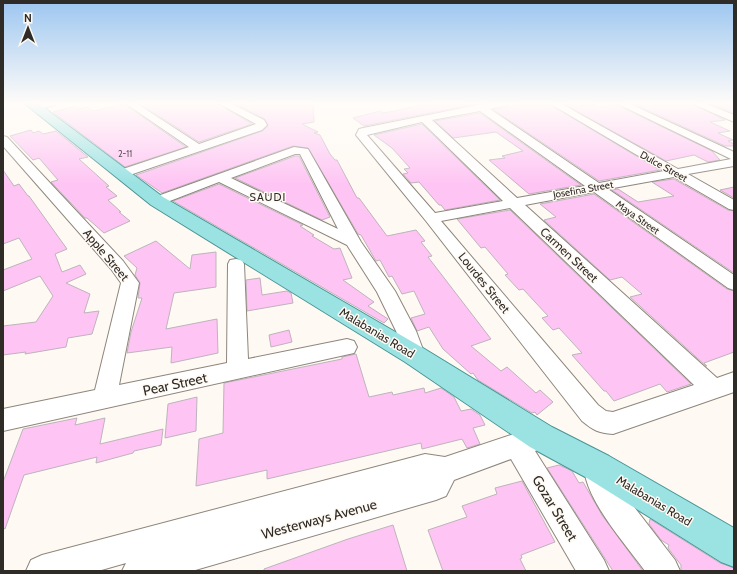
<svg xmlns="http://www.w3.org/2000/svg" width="737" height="574" viewBox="0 0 737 574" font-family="Cabin,sans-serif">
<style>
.building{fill:#fec5f4;stroke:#beb3bc}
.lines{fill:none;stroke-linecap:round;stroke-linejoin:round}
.minor-casing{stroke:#8e867c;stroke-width:2}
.major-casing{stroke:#4a9595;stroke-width:2}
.minor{fill:#fff;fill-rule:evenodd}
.major{fill:#9be2e3;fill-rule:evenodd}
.labels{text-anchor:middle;stroke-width:3;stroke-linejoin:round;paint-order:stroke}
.far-number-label{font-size:9px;fill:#63525a}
.far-street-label{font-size:10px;fill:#2f2b27;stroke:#fef9f2}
.far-neighbourhood-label{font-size:11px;letter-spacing:1px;fill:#2f2b27;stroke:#fef9f2}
.street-label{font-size:12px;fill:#2f2b27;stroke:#fef9f2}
.near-street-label{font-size:14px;fill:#2f2b27;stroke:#fef9f2}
</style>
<rect width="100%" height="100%" fill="#fef9f2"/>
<g class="building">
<polygon points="139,103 217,103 252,124 199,142"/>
<polygon points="234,103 313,103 314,122 302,124 318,132 314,133 320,135 330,154 335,160 337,160 357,198 359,198 387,236 416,230 425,241 421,242 432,256 428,257 491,339 471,346 501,371 507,367 536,393 540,390 553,402 537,415 535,412 532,413 478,380 473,373 471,374 443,349 429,327 417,331 411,318 425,314 414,291 402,294 392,276 389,277 380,260 376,261 361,235 358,234 308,148 293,146 162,193 136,175 262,131 268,126 265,119"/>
<polygon points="430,103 476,104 364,126 353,118 380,111 383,113 395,111"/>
<polygon points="524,103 547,103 660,170 599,181 494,110"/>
<polygon points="590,103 600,107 617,105 712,151 720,160 708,162 694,155 666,161 564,104"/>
<polygon points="632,103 690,103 725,120 710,122 730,131 718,133 733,140 728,141 734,144 734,146 725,146"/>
<polygon points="709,103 734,103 734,113"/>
<polygon points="124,104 186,147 125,167 53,112 76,106 79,109 87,107 93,111"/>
<polygon points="480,113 581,185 529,194 489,160 505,158 502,156 523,151 496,132 453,138 435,121"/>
<polygon points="422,124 500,200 445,210 441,205 439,205 419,182 411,183 403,174 408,173 404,169 410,168 392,148 374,135"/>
<polygon points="31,130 33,133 39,131 43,134 56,131 88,157 79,159 109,186 106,187 117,196 108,200 121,212 119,212 130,221 104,233 87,218 85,218 51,182 58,180 39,158 33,160 10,136"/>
<polygon points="295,156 299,156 330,217 322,220 235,178"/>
<polygon points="3,170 14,186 19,184 28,196 29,196 67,249 55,254 62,272 80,265 86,274 66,283 90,294 84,313 99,311 92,334 68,338 66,347 25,354 26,352 3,355 3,326 36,322 53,296 40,276 3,291 3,270 32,259 19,238 3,244"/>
<polygon points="674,179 728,210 734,211 734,273 612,190 618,189 638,202 674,196 652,182"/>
<polygon points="219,184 303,225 300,226 314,235 312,236 334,249 340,248 352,278 343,280 374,302 368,306 388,319 384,323 173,201"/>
<polygon points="734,187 734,198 720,190"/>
<polygon points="594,194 727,289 734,291 734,352 704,363 707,366 706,366 630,297 642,294 622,277 610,280 544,220 556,217 540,204"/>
<polygon points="510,210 691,384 667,392 660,384 614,401 606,391 604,391 572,355 582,353 559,328 553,330 542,318 548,316 523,289 519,290 505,275 508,274 485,247 481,248 457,219"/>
<polygon points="156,241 190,269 192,255 216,252 216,287 174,293 166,329 217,319 218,353 171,363 172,347 127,353 131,332 142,298 138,298 140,283 135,275 137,268 124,256"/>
<polygon points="260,278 262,295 287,291 291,293 293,303 247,311 246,280"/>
<polygon points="289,330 292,342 271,347 269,335"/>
<polygon points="356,354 369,397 392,392 393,395 424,388 425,393 441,388 454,397 461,411 471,409 480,415 485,425 473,428 480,444 467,448 462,439 422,449 421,443 267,479 267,470 196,486 199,439 223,433 224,383 342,359 342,357"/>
<polygon points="197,397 196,431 165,438 168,404"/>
<polygon points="77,418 75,425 105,418 100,444 163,429 161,445 134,451 133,453 96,463 97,457 24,475 5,529 3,528 3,482 23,429"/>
<polygon points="559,465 572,471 579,483 583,482 602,515 643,571 613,571 547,468"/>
<polygon points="522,481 555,542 521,555 522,558 520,559 526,571 443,571 428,530 467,517 462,506 497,494 495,488"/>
<polygon points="650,519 720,563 734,568 734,571 681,571 681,565 668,548 669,545 661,540 649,524"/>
<polygon points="393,525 407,571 264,571 264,569 348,539"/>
</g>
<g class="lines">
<defs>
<g id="minor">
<polygon points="38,103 56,103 55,105 34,110 29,107 31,105"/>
<polygon points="125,103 136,103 199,144 256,124 218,103 230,103 264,120 267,125 262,130 121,178 117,177 115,174 117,171 189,147"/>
<path d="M488,103H508L507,105L490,109L599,183L664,171L549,103H560L678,169L731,159L616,103H628L734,152V166L688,174L734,200V210L729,209L674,177L608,189L734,275V290L728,288L594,192L525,205L717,378L734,372V392L613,434C598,433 593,430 582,421L426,221L356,135L359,129L363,128ZM480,111L585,186L517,198L432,120ZM422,122L503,201L435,213L367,135ZM510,208L694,385L613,412L606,411L598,405L441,221Z"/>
<polygon points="691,103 704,103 734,115 734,122"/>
<polygon points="3,136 7,137 123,261 139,283 119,385 227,363 228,264 230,260 236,259 242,260 244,264 248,359 347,339 354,341 357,347 354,353 3,431 3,409 95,390 121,283 111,269 3,146"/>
<path d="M294,147L308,149L361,242L395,291L416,331L425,355L421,361L414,363L407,361L396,331L377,292L347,245L219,182L162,204L157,205L152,204L150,201L152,198ZM295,154H300L338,229L231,178Z"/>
<polygon points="541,425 550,429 553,437 550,445 535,451 604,560 609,571 576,571 511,459 454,480 446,496 436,500 192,571 122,571 126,563 98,571 26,571 31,560 42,555 425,454 445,457"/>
<path d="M598,454L607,458C611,467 613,477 618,486L675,560L680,571H645C626,545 594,509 586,479C584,471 586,465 589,458Z"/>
</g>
<polygon id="major" points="24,103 38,103 163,197 423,348 552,427 609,456 734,528 734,567 721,562 587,478 530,447 405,362 151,205"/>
</defs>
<use href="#minor" class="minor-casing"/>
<use href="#major" class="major-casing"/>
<use href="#minor" class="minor"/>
<use href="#major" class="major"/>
</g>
<linearGradient id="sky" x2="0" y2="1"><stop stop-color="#9cc6f0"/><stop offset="0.56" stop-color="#fffcf9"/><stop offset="1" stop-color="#fffcf9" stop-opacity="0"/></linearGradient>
<rect width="737" height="184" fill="url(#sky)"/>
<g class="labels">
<g class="far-number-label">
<text x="125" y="157">2-11</text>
</g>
<g class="far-street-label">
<text transform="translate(664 166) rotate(29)" y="4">Dulce Street</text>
<text transform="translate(583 189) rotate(-10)" y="4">Josefina Street</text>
<text transform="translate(638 217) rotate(35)" y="4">Maya Street</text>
</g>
<g class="far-neighbourhood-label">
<text x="268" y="201">SAUDI</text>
</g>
<g class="street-label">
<text transform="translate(106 255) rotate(50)" y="4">Apple Street</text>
<text transform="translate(569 255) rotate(43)" y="4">Carmen Street</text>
<text transform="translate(484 283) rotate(51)" y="4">Lourdes Street</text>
<text transform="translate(377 333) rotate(31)" y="4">Malabanias Road</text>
<text transform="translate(654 501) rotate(31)" y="4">Malabanias Road</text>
</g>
<g class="near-street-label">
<text transform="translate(175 384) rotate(-12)" y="5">Pear Street</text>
<text transform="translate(555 508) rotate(59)" y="5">Gozar Street</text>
<text transform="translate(319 519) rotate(-15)" y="5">Westerways Avenue</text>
</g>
</g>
<rect width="737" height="574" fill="none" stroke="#2f2b27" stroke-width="8"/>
<g transform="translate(28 28)" stroke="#fef9f2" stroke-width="3" paint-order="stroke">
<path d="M0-3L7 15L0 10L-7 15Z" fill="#2f2b27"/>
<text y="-6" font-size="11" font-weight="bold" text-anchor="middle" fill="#2f2b27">N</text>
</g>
</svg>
